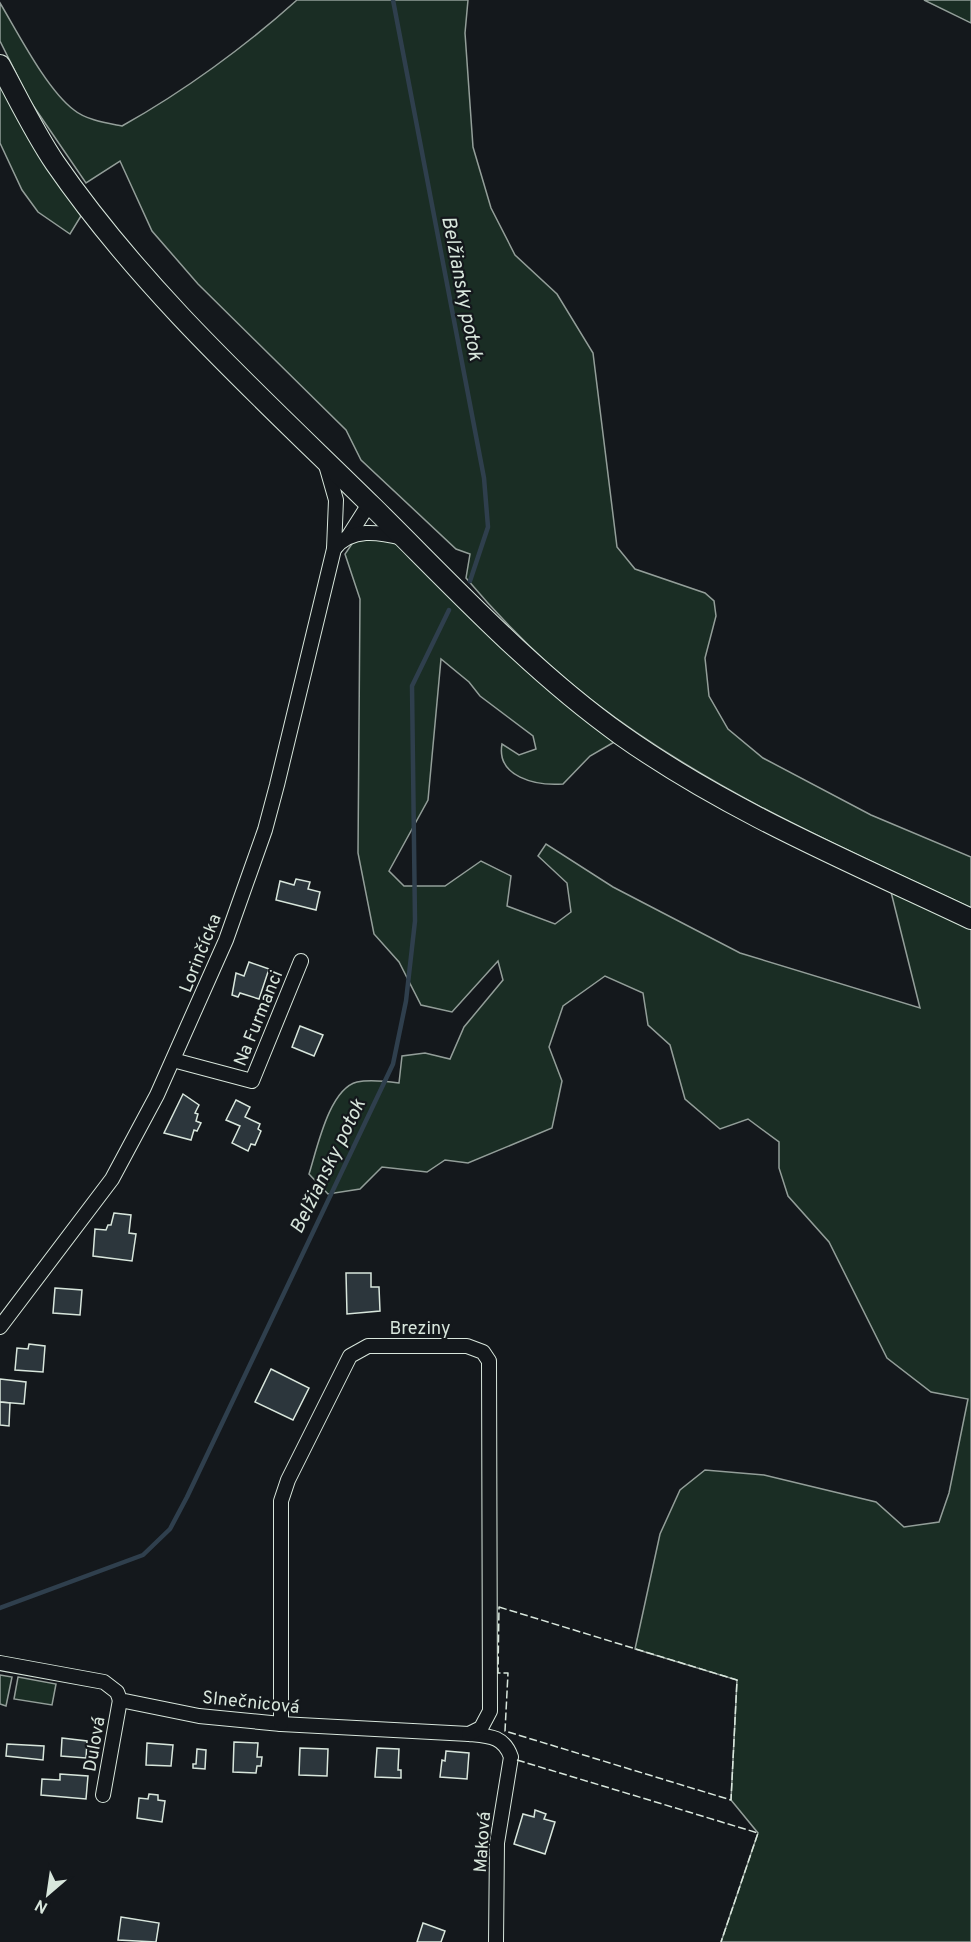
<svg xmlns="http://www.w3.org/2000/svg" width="971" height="1942" viewBox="0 0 971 1942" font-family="Overpass,sans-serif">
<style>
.green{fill:#1a2d24;stroke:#939e99;stroke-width:1.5}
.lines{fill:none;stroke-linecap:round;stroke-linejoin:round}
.stream{stroke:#2f3f4d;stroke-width:4.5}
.building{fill:#2c363c;stroke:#d8e6dc;stroke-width:1.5}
.minor-casing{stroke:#d8e6dc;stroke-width:16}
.secondary-casing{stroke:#d8e6dc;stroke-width:22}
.minor{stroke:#14181c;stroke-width:14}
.secondary{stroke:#14181c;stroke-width:20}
.fence{stroke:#d8e6dc;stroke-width:1.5;stroke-dasharray:8 3;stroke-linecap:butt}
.labels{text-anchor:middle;stroke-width:4.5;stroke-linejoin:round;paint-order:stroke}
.street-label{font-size:18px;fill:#d8e6dc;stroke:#14181c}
.water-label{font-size:20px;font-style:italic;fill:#d8e6dc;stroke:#14181c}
</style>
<rect width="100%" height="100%" fill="#14181c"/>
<g class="green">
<path d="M297,0H468L465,33L473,147L491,208L515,255L557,294L593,353L617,547L635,569L705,593L714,601L716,616L705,658L709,696L728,729L763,758L871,815L971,857V908C842,848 707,789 593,701C546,665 504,623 466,578L470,554L456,549L361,460L346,430L198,284L152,231L120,161L86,183L30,101L0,41V3C18,33 47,90 74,110C86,120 107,123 122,126C183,92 246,46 297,0Z"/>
<polygon points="924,0 971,0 971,23"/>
<polygon points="0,80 18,114 81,216 70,234 38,212 22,190 0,143"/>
<path d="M381,538L399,544L616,741L590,756L563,784C536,786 496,777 502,744L519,755L536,749L533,736L480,696L469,682L441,659L428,800L389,871L404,886H445L481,861L511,876L507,906L555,924L571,912L567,883L538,856L546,844L613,887L740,953L920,1008L890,888L971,925V1942H721L758,1833L731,1800L737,1680L635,1649L660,1534L680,1490L705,1470L764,1475L876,1502L904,1527L939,1522L949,1493L968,1399L931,1392L887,1358L829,1242L788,1196L779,1168V1142L748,1119L720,1129L685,1099L670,1045L648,1025L643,993L605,976L563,1006L549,1047L562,1081L552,1128L468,1163L445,1160L427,1172L382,1167L360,1189L328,1194L309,1174C317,1149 329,1089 357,1082C370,1079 385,1081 399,1083L402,1056L425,1053L450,1059L464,1027L503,980L498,961L452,1012L421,1005L399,962L374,934L358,853L360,599L345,554L354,541Z"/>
<polygon points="0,1675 12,1677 6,1706 0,1704"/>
<polygon points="18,1677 56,1684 52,1705 14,1699"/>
</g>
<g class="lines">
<g class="stream">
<polyline points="393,0 484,478 488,527 470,581"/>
<polyline points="0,1608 143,1555 170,1529 187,1497 393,1064 406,1001 415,921 412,686 449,610"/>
</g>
</g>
<g class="building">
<polygon points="296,879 310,882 308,889 320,892 316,910 276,900 280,881 294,885"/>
<polygon points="249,962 269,969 259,999 240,993 238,997 232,995 236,973 244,976"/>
<polygon points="300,1026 323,1035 314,1056 292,1047"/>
<polygon points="183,1094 199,1105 195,1113 198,1114 196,1121 201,1123 197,1131 194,1130 191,1140 164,1133"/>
<polygon points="236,1100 250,1107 245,1117 260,1124 258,1129 261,1131 255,1145 251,1144 248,1151 232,1143 240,1126 226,1120"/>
<polygon points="114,1213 131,1215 129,1233 136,1234 132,1261 93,1256 95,1229 106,1230 108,1225 111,1225"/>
<polygon points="346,1273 371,1273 371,1287 379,1287 380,1311 347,1314"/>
<polygon points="55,1288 82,1290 80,1315 53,1313"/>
<polygon points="29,1344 45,1346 43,1372 15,1370 17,1348 28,1349"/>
<polygon points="271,1369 309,1388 293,1420 255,1402"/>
<polygon points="0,1379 26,1382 24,1404 0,1402"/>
<polygon points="0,1402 10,1403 9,1426 0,1425"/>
<polygon points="62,1738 87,1741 86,1758 61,1756"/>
<polygon points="234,1742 258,1743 257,1757 262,1757 261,1766 257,1766 256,1773 233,1772"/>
<polygon points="147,1743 173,1745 171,1766 146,1765"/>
<polygon points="7,1744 44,1746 43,1760 6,1756"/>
<polygon points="300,1748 328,1749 327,1776 299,1775"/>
<polygon points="377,1748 399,1749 398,1770 401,1770 401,1778 375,1777"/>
<polygon points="197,1749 206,1750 205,1769 193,1768 193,1764 196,1764"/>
<polygon points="446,1751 469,1753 467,1779 440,1777 442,1760 445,1761"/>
<polygon points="60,1774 88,1776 86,1799 41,1795 42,1779 60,1780"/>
<polygon points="149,1794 158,1795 158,1800 165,1801 162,1822 137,1818 139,1798 148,1799"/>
<polygon points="535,1810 546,1814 544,1819 555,1822 545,1854 514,1844 523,1814 534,1817"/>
<polygon points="121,1917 159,1923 156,1942 118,1940"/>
<polygon points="423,1923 445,1931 441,1942 417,1942"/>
</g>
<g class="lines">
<defs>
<g id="minor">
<polyline points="348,537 369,504"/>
<path d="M334,549C351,527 379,532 403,538"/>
<polyline points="173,1060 252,1081 301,961"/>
<polyline points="0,1327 112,1179 157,1095 226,940 265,830 277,785 334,549 336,500 326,465"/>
<path d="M0,1663L104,1682L117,1692L120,1700L199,1716L281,1724L469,1734C489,1736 504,1736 511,1757L497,1843L496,1942"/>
<polyline points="281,1724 281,1501 288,1480 350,1356 368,1346 467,1346 483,1352 489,1361 490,1711 481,1728 469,1734"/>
<polyline points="103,1795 120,1700"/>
</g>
<path id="secondary" d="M0,65C18,98 34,132 55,163C144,292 262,398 373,507C452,585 530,670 621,735C728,811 853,863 971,919"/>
</defs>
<use href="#minor" class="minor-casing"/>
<use href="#secondary" class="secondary-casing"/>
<use href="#minor" class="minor"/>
<use href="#secondary" class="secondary"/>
<g class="fence">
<polygon points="499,1607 737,1680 731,1800 505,1731 508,1673 498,1673"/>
<polyline points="517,1760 758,1833 721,1942"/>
</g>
</g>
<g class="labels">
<g class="street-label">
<text transform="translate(200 953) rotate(-68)" y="6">Lorinčícka</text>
<text transform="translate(258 1018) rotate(-68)" y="6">Na Furmanci</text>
<text x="420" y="1334">Breziny</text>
<text transform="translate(251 1702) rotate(6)" y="6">Slnečnicová</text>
<text transform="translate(94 1744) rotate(-80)" y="6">Dulová</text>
<text transform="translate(482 1842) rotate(-86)" y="6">Maková</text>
</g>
<g class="water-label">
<text transform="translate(463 288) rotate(79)" y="7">Belžiansky potok</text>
<text transform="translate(327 1166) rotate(-64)" y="7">Belžiansky potok</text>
</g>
</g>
<g transform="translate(48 1894) rotate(209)" stroke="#14181c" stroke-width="4.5" paint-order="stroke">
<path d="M0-4.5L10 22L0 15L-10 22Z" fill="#d8e6dc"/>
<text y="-9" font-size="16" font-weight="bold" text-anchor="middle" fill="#d8e6dc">N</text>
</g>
</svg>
